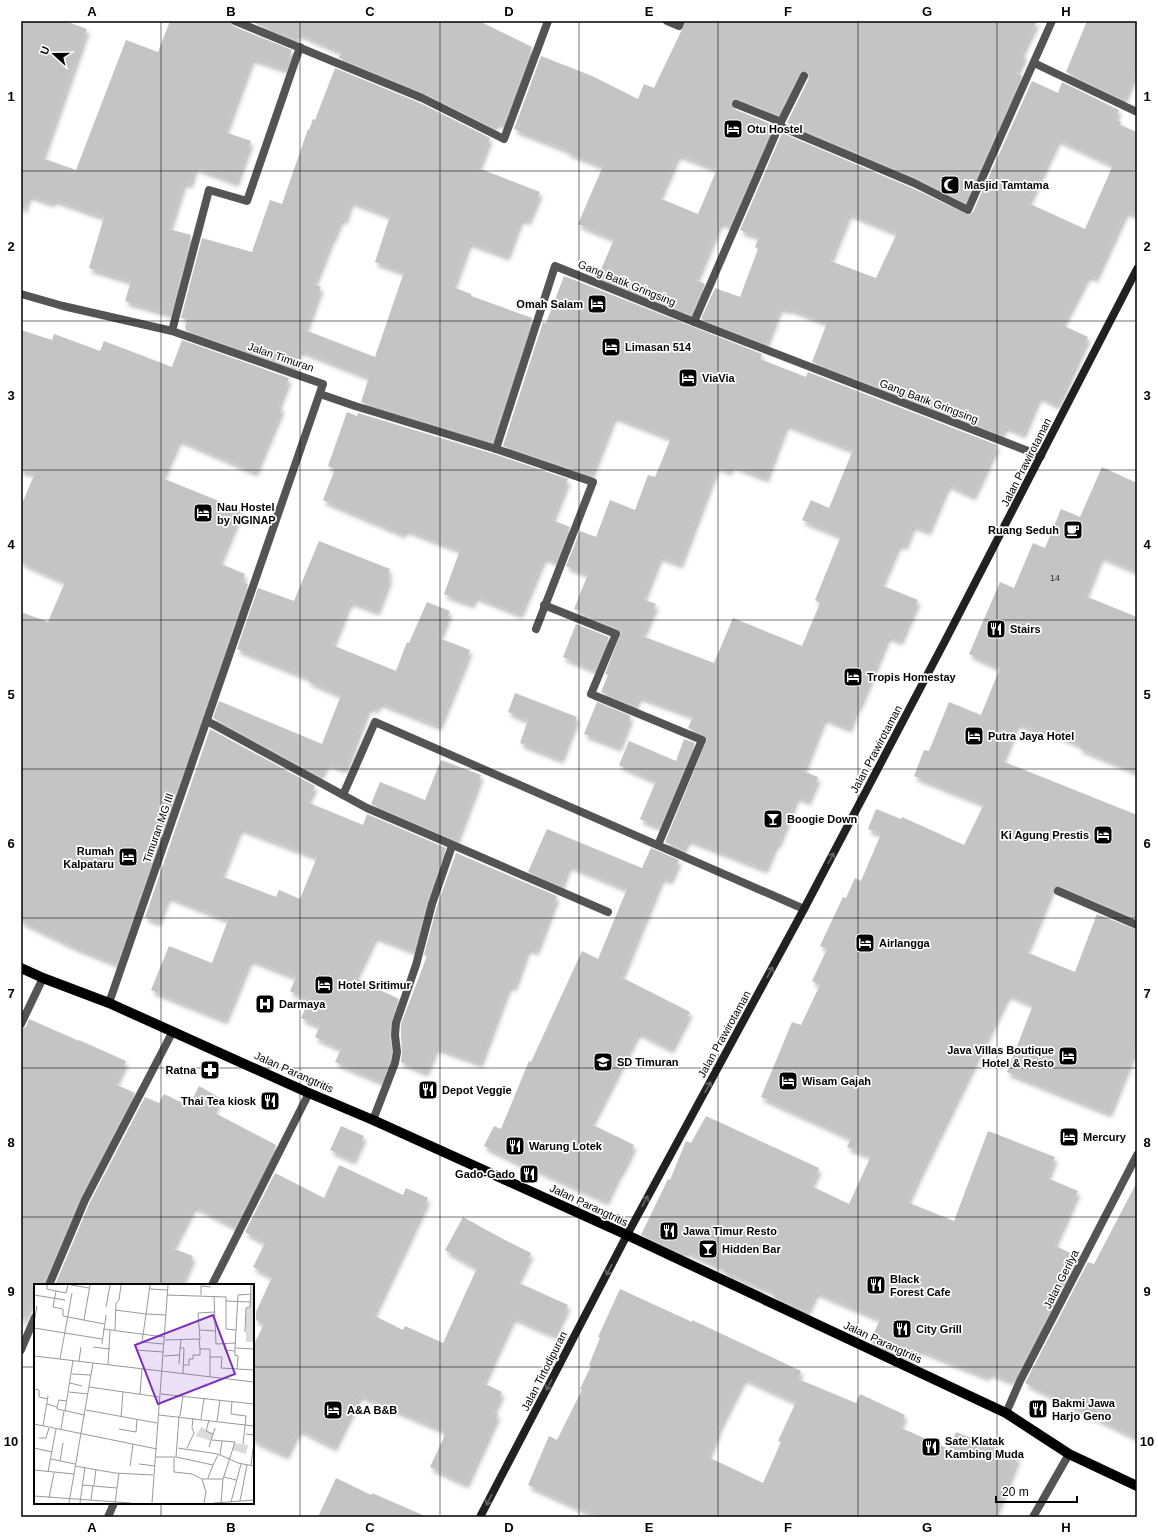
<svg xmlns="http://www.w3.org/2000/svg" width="1158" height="1538" viewBox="0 0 1158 1538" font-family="Helvetica,sans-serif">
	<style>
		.building { fill: #c4c4c4; fill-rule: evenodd; filter: url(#shadow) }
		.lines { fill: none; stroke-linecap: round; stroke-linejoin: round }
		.street { stroke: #545454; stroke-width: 8 }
		.secondary { stroke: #212121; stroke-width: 8 }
		.primary { stroke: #000; stroke-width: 10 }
		.oneway { stroke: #646464 }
		.grid { fill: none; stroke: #000; stroke-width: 1; stroke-opacity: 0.55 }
		.labels { text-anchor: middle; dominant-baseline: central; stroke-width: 3.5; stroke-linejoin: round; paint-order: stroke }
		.number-label { font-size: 9px; fill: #313131 }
		.poi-label { font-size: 11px; font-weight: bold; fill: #000; stroke: #fff; text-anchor: start }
		.street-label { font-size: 11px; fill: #000; stroke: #fff }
		.inset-road { fill: none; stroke: #999; stroke-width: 1 }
		.view { fill: #7b2cbf; fill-opacity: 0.15; stroke: #7b2cbf; stroke-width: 2 }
		.inset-edge { fill: none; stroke: #000; stroke-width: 2 }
		.neatline { fill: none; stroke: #000; stroke-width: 1.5 }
		.grid-label { font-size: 13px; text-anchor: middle; font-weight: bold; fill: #000 }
	</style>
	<defs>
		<filter id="shadow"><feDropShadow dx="2.5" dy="4.5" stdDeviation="2" flood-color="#0004"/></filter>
	</defs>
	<rect width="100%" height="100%" fill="#fff"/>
	<g class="building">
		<polygon points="21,21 65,21 87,29 42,158 76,170 126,40 158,52 170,21 230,21 233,26 292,50 285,69 252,58 225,132 251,141 236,182 195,167 190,184 184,182 169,229 191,235 171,314 125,301 131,281 89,268 104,217 53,199 52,203 29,195 24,209 21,208"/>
		<polygon points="249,21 479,21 532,47 503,125 496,122 493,128 424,93 339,58 341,52 298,33 296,40"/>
		<path d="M686,21h351l-16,33 4,1 -9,18 6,3 -57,127 -49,-25 -129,-55 22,-45v-5l-3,-2h-5l-2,3 -21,41 -40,-16 -6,1 -1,5 3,4 39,16 -43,101 -10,-4 -24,58 9,4 -14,31 -93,-38 16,-38 -36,-15 25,-58 -36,-14 1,-2 -54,-21 27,-73 51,20 46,23 6,-15 10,4zM678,154l39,15 -19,45 -39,-16z"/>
		<polygon points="1087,21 1137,21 1137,68 1124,100 1066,72"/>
		<path d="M335,68l85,35 70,35 -12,30 62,24 -12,29 -7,-3 -14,38 -38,-14 -16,45 18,7v2l61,22 -40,124 -131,-40 8,-25 -69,-27 -7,18 -108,-38 1,-2 -1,-1 2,-8 -6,-1 21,-80 50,14 18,-52 12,4 26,-75 1,1 4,-11 2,1zM351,201l39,15 -15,46 29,10 -29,85 -70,-27 16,-43 -7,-3 18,-46h1l8,-20 4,2z"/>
		<path d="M1032,81l26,12 4,-11 57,28 -4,9 6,3 -1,3 17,7v83l-11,-4 -31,67 -7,-3 -26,50 26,12 -31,68 -18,-9 -16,38 -18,-8 -4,9 -189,-73 15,-39 -38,-15 -1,2 -8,-3 -14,37 -65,-25 14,-31 25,9 18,-48 -3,-2 4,-10 -19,-7 42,-97 130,55 57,27 4,-3zM1058,139l55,26 -28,64 -57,-26zM849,213l48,20 -21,45 -46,-17z"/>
		<path d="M564,276l198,78 -2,5 46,18 2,-5 189,73 -24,51 -25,-12 -20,47 -15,-6 -8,21 -6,-3 -18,42 37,15 -18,41 -12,-5 -29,70 -1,-1 -9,23 -25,-10 -21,53 15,6 -10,24 -11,-5 -19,48 -2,-1 -11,26 -77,-30 -5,11 -18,-8 42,-103 -3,-4 -16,-7 5,-12 -54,-20 -4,10 -34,-14 7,-17 -3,-1 16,-41 -3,-4 -38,-16v-2l-6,-2 14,-35 -22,-8 14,-35 16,6 14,-37 25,10 13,-35 7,2 16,-39 -57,-22 -23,59 -88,-29 40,-124 3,1zM786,424l67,26 -24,58 -18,-8 -9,20 39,16 -26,64 5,3 -18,43 -69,-28 -19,45 -72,-27 14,-32 -13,-5 17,-43 20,8 37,-98 12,5 3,-6 34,13z"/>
		<polygon points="21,330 52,340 54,334 100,351 104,341 172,367 182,340 289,378 278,406 282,408 255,472 179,439 162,478 241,510 219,563 245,574 242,582 248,584 117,964 75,947 21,921 21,612 48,622 65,582 21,562 21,506 35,473 21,471"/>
		<polygon points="347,412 357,416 358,413 494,454 568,479 552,520 570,527 556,562 544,557 520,614 475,596 472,604 444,594 460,550 405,529 403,534 323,500 335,469 328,466"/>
		<polygon points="1102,467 1137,483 1137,571 1101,556 1085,596 1137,617 1137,772 1079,748 1081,745 1042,729 1041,732 1017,723 1002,761 1137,815 1137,919 1060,886 1053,886 1026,952 1075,972 1097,914 1137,930 1137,1044 1109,1113 1007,1072 1033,1005 1008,994 922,1169 907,1202 954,1221 988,1131 1055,1157 1047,1178 1078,1191 1054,1245 1078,1257 1015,1378 1013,1376 1011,1381 989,1372 987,1377 918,1349 912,1361 870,1342 880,1319 816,1292 807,1312 773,1297 775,1293 723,1271 724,1269 685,1251 683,1254 641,1235 668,1179 670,1180 686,1141 691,1143 706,1116 819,1168 811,1186 849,1204 871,1156 847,1147 851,1138 761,1097 792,1022 801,1025 820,985 812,981 827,949 820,946 843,897 846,898 855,878 861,881 881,834 868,829 876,809 901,819 902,817 964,845 984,804 914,776 924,750 929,751 949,702 981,715 1000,668 969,654 1000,582 1014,588 1033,543 1045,548 1061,509 1080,517"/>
		<polygon points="319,541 390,569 387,576 390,577 377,611 350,601 332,645 396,671 407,642 409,643 427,602 450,611 439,638 470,650 439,726 379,702 376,709 369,706 345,769 327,763 320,776 213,718 219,701 322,744 341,695 308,681 309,678 237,649 258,588 294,601"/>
		<polygon points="576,624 609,637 595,670 563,657"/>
		<polygon points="515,693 577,717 561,759 520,743 528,720 508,712"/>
		<polygon points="597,702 631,716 619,747 584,734"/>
		<path d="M210,729l105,57 -8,16 56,23 4,-11 79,34 -19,54 -13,49 -39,-15 -20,42 44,21 -8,24 -1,12 1,17 -1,10 -8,20 -47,-20 6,-13 -26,-12 5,-11 -19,-8 8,-18 -19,-9 6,-14 -46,-18 -25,61 -74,-30 18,-44 43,17 16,-43 -60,-24 -10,26 -13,-5zM240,828l77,29 -17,42 -21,-9 -3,7 -55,-21z"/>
		<polygon points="684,739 695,743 660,827 640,819 656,781 619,765 629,741 676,761"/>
		<polygon points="441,760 481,775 456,841 371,804 380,782 425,800"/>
		<polygon points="547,829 642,868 651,848 679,860 670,880 662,877 621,977 690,1012 671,1049 638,1032 591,1124 634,1145 621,1172 620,1171 606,1201 522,1163 521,1164 484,1146 494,1126 501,1129 529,1061 531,1062 582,951 598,959 627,889 569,865 561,886 528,872"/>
		<polygon points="456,853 557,896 536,951 528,948 514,987 509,985 480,1063 436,1047 426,1072 401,1062 402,1052 401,1035 401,1024 427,956 424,955 437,906"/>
		<polygon points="29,1019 79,1041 79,1040 126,1061 115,1084 135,1093 80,1197 44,1285 35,1285 35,1297 21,1324 21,1029 26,1027"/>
		<polygon points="199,1086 220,1098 213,1112 276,1145 235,1227 194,1206 172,1248 193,1256 181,1285 55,1285 90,1202 145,1097 159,1103 164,1094 189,1106"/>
		<polygon points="341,1126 364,1136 353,1160 330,1150"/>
		<polygon points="339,1165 403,1195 406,1188 428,1198 373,1315 403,1330 405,1326 443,1343 477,1268 445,1250 463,1217 501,1238 531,1253 517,1282 568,1305 554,1335 513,1317 483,1383 502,1392 493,1412 498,1414 466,1484 430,1467 445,1435 443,1435 445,1431 360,1395 334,1447 299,1429 286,1455 253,1440 253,1346 264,1324 256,1320 256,1312 272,1277 253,1267 265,1243 245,1232 275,1173 324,1198"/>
		<polygon points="1137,1182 1137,1438 1025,1383 1088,1262 1094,1264"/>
		<path d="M620,1289l72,33v-2l109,51 -3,8 58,24 4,-9 45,21 -6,12 50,22 7,-17 62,25 -24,60h-395l-71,-32 21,-49 8,4 25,-50 -2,-1 11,-23 -2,-1 11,-27 -2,-1zM744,1378l52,24 -18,39 3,1 -18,41 -55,-26 13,-34z"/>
		<polygon points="336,1478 371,1495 372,1493 427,1517 318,1517"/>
	</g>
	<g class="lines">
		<g class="street">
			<polyline points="235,21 422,98 504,139 548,21"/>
			<polyline points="667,21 679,26 681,21"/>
			<polyline points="1034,63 1137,112"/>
			<polyline points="736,104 781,122"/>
			<polyline points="779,126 804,76"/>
			<polyline points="21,294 63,306 172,331 323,384 109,1003"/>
			<polyline points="694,322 779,126 914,183 968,210 1052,21"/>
			<polyline points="172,331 209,190 247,201 300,47"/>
			<polyline points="320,394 355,406 496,449 555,266 694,322 1041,456"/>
			<polyline points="496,449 593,482 536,629"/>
			<polyline points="544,605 616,634 591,694 702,740 658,845"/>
			<polyline points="207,721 343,795 375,722 804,909"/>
			<polyline points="343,795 367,808 608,912"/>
			<polyline points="1058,891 1137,925"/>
			<polyline points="21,1024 43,978"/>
			<polyline points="373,1120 395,1063 397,1052 395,1035 396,1023 416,965 432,904 452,846"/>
			<polyline points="49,1285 85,1200 173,1031"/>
			<polyline points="212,1285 309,1093"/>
			<polyline points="21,1350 35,1317"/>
			<polyline points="1006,1413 1020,1381 1137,1155"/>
			<polyline points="108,1517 114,1503"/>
			<polyline points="1033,1517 1069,1454"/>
		</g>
		<polyline class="secondary" points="480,1517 627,1235 804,909 945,641 1137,269"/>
		<polyline class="primary" points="21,968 43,978 109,1003 309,1093 373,1120 627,1235 1006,1413 1069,1454 1137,1486"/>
	</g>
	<defs><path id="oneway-shaft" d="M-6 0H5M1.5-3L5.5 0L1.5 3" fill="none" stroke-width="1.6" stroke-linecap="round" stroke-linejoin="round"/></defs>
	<g class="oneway">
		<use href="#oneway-shaft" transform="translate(831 858) rotate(-62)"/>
		<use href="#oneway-shaft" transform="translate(770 972) rotate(-62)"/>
		<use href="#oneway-shaft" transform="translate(708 1087) rotate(-61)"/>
		<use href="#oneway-shaft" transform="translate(645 1201) rotate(-61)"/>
		<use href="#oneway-shaft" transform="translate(609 1270) rotate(117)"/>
		<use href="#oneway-shaft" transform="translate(549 1385) rotate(117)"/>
		<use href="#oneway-shaft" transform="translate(489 1500) rotate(117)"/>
	</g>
	<path class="grid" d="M161,21v1264M300,21v1496M440,21v1496M579,21v1496M718,21v1496M858,21v1496M997,21v1496M21,171h1116M21,321h1116M21,470h1116M21,620h1116M21,769h1116M21,918h1116M21,1068h1116M21,1217h1116M21,1367h14M253,1367h884M161,1503v14"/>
	<defs>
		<g id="hotel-square" transform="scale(1)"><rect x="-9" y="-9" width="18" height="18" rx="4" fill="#000" stroke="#fff"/><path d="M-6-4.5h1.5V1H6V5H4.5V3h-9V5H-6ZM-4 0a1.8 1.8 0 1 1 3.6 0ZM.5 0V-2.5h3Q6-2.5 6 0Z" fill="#fff"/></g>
		<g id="mosque-square" transform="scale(1)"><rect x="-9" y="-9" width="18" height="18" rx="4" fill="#000" stroke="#fff"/><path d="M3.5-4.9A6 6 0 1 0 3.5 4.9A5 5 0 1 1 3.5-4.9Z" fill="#fff"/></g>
		<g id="cafe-square" transform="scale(1)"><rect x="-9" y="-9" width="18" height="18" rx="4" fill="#000" stroke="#fff"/><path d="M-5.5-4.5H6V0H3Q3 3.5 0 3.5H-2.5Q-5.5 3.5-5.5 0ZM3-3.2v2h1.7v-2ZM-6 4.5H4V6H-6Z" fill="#fff"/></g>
		<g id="restaurant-square" transform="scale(1)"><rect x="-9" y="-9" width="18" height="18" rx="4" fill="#000" stroke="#fff"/><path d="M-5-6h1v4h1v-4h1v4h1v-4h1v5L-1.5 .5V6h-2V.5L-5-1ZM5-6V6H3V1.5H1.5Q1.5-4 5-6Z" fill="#fff"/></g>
		<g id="bar-square" transform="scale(1)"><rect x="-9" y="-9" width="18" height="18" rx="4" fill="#000" stroke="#fff"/><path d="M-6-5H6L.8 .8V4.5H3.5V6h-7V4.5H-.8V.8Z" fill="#fff"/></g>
		<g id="hospital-square" transform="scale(1)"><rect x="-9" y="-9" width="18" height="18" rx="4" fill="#000" stroke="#fff"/><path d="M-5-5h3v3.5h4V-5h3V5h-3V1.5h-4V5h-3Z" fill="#fff"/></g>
		<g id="school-square" transform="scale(1)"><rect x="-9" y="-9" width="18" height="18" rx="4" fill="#000" stroke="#fff"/><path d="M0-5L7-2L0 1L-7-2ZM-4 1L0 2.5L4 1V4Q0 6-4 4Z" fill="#fff"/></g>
		<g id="pharmacy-square" transform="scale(1)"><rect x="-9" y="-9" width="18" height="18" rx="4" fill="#000" stroke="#fff"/><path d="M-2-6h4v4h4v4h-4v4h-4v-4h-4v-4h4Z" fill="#fff"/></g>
	</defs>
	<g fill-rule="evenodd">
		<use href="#hotel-square" x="733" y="129"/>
		<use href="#mosque-square" x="950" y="185"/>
		<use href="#hotel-square" x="597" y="304"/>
		<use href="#hotel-square" x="611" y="347"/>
		<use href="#hotel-square" x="688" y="378"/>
		<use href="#hotel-square" x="203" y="513"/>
		<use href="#cafe-square" x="1073" y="530"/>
		<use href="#restaurant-square" x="996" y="629"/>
		<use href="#hotel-square" x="853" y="677"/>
		<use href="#hotel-square" x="974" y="736"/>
		<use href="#bar-square" x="773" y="819"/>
		<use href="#hotel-square" x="1103" y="835"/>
		<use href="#hotel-square" x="128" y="857"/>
		<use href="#hotel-square" x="865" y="943"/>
		<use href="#hotel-square" x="324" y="985"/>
		<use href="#hospital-square" x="265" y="1004"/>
		<use href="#hotel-square" x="1068" y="1056"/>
		<use href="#school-square" x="603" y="1062"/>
		<use href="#pharmacy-square" x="210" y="1070"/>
		<use href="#hotel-square" x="788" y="1081"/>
		<use href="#restaurant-square" x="428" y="1090"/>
		<use href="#restaurant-square" x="270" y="1101"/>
		<use href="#hotel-square" x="1069" y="1137"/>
		<use href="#restaurant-square" x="515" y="1146"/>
		<use href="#restaurant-square" x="529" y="1174"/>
		<use href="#restaurant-square" x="669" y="1231"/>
		<use href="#bar-square" x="708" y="1249"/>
		<use href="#restaurant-square" x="876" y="1285"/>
		<use href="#restaurant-square" x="902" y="1329"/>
		<use href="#restaurant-square" x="1038" y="1409"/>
		<use href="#hotel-square" x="333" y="1410"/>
		<use href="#restaurant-square" x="931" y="1447"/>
	</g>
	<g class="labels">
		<g class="number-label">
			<text x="1055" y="578">14</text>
		</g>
		<g class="poi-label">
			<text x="747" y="129">Otu Hostel</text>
			<text x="964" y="185">Masjid Tamtama</text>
			<text x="583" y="304" text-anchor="end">Omah Salam</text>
			<text x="625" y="347">Limasan 514</text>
			<text x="702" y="378">ViaVia</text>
			<text x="217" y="507">Nau Hostel<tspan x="217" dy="13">by NGINAP</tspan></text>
			<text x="1059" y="530" text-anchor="end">Ruang Seduh</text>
			<text x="1010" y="629">Stairs</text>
			<text x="867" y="677">Tropis Homestay</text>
			<text x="988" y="736">Putra Jaya Hotel</text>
			<text x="787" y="819">Boogie Down</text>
			<text x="1089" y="835" text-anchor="end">Ki Agung Prestis</text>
			<text x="114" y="851" text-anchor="end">Rumah<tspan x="114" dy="13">Kalpataru</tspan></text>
			<text x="879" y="943">Airlangga</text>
			<text x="338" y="985">Hotel Sritimur</text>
			<text x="279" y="1004">Darmaya</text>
			<text x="1054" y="1050" text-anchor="end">Java Villas Boutique<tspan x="1054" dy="13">Hotel &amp; Resto</tspan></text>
			<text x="617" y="1062">SD Timuran</text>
			<text x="196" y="1070" text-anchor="end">Ratna</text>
			<text x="802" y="1081">Wisam Gajah</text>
			<text x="442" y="1090">Depot Veggie</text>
			<text x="256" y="1101" text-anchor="end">Thai Tea kiosk</text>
			<text x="1083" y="1137">Mercury</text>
			<text x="529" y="1146">Warung Lotek</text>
			<text x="515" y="1174" text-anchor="end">Gado-Gado</text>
			<text x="683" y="1231">Jawa Timur Resto</text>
			<text x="722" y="1249">Hidden Bar</text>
			<text x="890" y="1279">Black<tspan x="890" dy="13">Forest Cafe</tspan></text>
			<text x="916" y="1329">City Grill</text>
			<text x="1052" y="1403">Bakmi Jawa<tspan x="1052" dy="13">Harjo Geno</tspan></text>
			<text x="347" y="1410">A&amp;A B&amp;B</text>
			<text x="945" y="1441">Sate Klatak<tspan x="945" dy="13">Kambing Muda</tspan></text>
		</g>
		<g class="street-label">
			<text transform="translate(627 283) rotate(22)">Gang Batik Gringsing</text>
			<text transform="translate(281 357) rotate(19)">Jalan Timuran</text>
			<text transform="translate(929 401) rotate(21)">Gang Batik Gringsing</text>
			<text transform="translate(1026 462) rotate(-63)">Jalan Prawirotaman</text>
			<text transform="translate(876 749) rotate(-62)">Jalan Prawirotaman</text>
			<text transform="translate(158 828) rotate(-71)">Timuran MG III</text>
			<text transform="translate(724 1034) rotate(-61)">Jalan Prawirotaman</text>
			<text transform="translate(294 1072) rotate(24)">Jalan Parangtritis</text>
			<text transform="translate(589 1205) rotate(25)">Jalan Parangtritis</text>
			<text transform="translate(1061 1279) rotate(-63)">Jalan Gerilya</text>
			<text transform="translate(883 1342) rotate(25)">Jalan Parangtritis</text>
			<text transform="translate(544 1371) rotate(-63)">Jalan Tirtodipuran</text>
		</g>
	</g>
	<g transform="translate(34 1284)">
		<rect width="220" height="220" fill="#fff"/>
		<path d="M218,1h2v57h-8v-34l4,-1zM167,143l12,7 -2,7 -15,-5zM200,159l14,2 -2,9 -14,-4z" fill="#dbdbdb"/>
		<path class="inset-road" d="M13,1v4l9,2M34,1l-2,8 -10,-2 -3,16 10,2v7l41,8M37,1l18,3M116,1l-4,29 20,1M115,5l19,1M0,11l31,5M133,11l59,2v32l10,1M167,11v-9l10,1M180,12l2,48 19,-1M192,17l24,1M72,23l4,-22M81,26l31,4 -4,28 21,2M50,36l6,-35M0,39l3,-17M0,44l68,11M69,45l61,8M81,46l1,-27 3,-3 2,-15M166,46l16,1M211,48l1,-24 4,-1 1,-22M165,55l1,10h10v28M131,56l35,-1 -2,-26 17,-1M147,56l-1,8h4l-1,26M191,59v7l10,1M68,60l4,-29M59,63l17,2M201,64l19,1M102,66l27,2M159,71h7v-6M0,72l220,26M130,72l15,-1M176,73h12l-1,11 33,2M26,75l12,-66M45,77l2,-14M145,80l1,-16M74,81l2,-35M149,81h6v-6h4v-4M203,85l1,-13 -3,-1v-7l3,-53 13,-1M38,90l19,1M36,99l12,3M55,103l70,10M0,105l5,1v7l9,2M35,108l19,2M106,110l2,-25M127,110l93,10M198,117l-1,13 15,2 -3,28M13,120l10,3v2l28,6M23,123l2,-7 8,1M52,126l71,13M31,127l8,-50M125,131l95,11M146,132l3,-20M87,133l2,-25M167,135l3,-21M175,136l-3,11 7,3M183,137l3,-21M0,140l123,25M9,142l5,-30M27,145l3,-18M85,145l17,3 1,-13M212,150l7,1 1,-5M5,154h7l3,-10M178,156l23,2 -12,37 -2,24M175,163l6,-19M0,164l18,4M144,164l40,6 20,9 16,3M153,164l7,-15 -2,-5 1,-10M186,171l2,-14M122,173h20l37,8 5,-10M142,173l3,-41M140,174v14l18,2 10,5M17,175l24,5M26,177l3,-18M105,180l16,2M217,181l2,-16M41,182l40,7 38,2M96,182l3,-22M0,186l40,4M14,188l8,-43M190,193l12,3M174,194l5,-13M48,201l35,3M60,201l2,-16M0,212l97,7M15,214l5,-25M57,216l2,-15M206,217l7,-36M197,218l10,-38M35,219l24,-140M46,219l5,-36M81,219l4,-30M118,219l16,-218M170,219l2,-11 -4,-13h21M180,219l40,-3"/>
		<path class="view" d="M179,31l22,59 -77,30 -23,-59z"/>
		<rect width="220" height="220" class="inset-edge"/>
	</g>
	<rect width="1158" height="1538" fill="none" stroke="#ffffff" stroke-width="44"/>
	<g transform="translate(54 54) rotate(291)" stroke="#ffffff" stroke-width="3" paint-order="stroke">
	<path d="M0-3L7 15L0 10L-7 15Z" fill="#000000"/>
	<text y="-6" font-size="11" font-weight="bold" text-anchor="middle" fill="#000000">U</text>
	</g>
	<path d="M996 1496v6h81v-6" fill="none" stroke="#000000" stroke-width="2"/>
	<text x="1002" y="1496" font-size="12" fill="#000000" stroke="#ffffff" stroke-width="3" paint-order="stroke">20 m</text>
	<rect x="22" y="22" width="1114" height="1494" class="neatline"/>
	<g class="grid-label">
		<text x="92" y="16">A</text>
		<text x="231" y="16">B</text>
		<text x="370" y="16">C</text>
		<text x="509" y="16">D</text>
		<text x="649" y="16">E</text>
		<text x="788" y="16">F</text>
		<text x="927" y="16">G</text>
		<text x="1066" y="16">H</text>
		<text x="11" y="101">1</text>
		<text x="1147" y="101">1</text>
		<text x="11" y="251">2</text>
		<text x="1147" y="251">2</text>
		<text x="11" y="400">3</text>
		<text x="1147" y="400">3</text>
		<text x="11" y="549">4</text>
		<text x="1147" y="549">4</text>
		<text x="11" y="699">5</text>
		<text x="1147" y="699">5</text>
		<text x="11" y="848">6</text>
		<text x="1147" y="848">6</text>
		<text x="11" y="998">7</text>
		<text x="1147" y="998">7</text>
		<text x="11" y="1147">8</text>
		<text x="1147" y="1147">8</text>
		<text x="11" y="1296">9</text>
		<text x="1147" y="1296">9</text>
		<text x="11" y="1446">10</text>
		<text x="1147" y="1446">10</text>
		<text x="92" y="1532">A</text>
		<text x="231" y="1532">B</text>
		<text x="370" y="1532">C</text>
		<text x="509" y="1532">D</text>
		<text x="649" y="1532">E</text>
		<text x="788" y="1532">F</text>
		<text x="927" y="1532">G</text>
		<text x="1066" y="1532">H</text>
	</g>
</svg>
